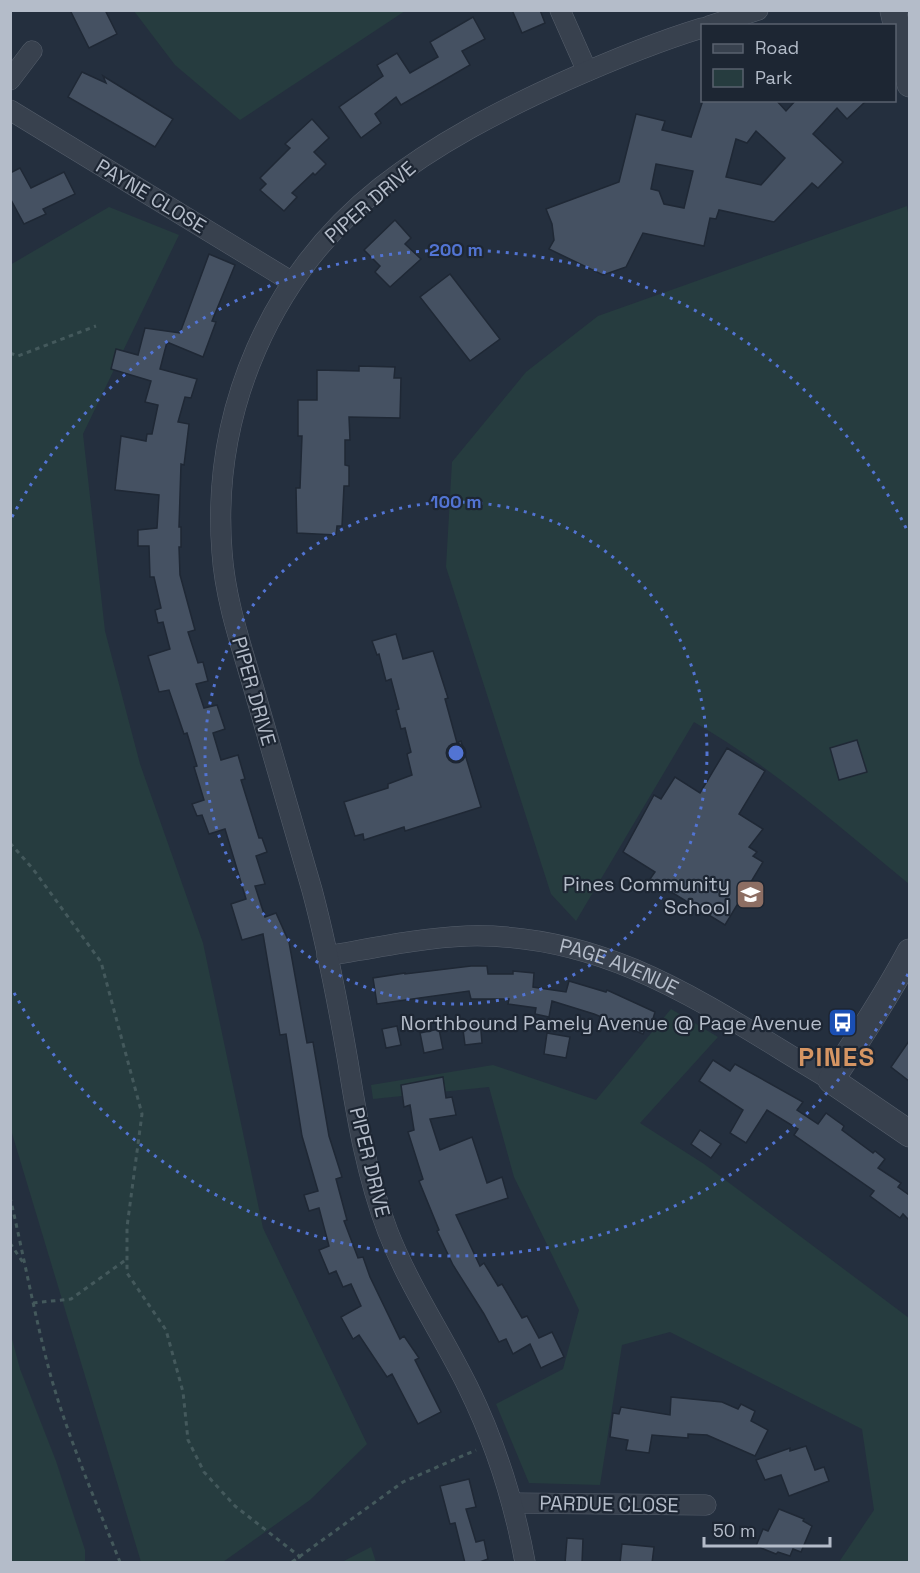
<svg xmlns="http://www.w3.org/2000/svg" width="920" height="1573" viewBox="0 0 920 1573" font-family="'Space Grotesk',sans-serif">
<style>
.green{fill:#263c3f}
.building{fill:#455162;stroke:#1f2835;stroke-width:1.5;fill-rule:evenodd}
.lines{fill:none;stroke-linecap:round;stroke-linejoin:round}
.minor-casing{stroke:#565f6c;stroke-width:21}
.tertiary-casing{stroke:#565f6c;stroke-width:27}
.path{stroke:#44595c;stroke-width:3;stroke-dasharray:4.5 4.5;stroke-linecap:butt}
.minor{stroke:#38414e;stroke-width:20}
.tertiary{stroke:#38414e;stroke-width:26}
.ring{fill:none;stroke:#5274d3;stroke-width:3;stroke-dasharray:3 6}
.labels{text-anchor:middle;stroke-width:4.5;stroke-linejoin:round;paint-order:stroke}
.street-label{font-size:20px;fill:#b4bcc9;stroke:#1d2633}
.poi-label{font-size:20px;fill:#b4bcc9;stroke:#1d2633;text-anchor:end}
.district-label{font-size:26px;font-weight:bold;letter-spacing:1.5px;fill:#d59563;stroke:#1d2633}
.centre{fill:#5274d3;stroke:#1d2633;stroke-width:3}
.ring-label{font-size:18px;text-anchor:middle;font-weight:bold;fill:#5274d3;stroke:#1d2633;stroke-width:4.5;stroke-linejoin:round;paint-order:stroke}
</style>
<rect width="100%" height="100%" fill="#242f3e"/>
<g class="green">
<polygon points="134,11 405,11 240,120 175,65"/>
<path d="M907 206 910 225 909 884C840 827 772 767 694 722L576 921 551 894 446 567 452 462 526 372 598 316Z"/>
<polygon points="109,207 179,235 83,434 105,631 140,764 203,943 263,1228 367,1444 310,1500 223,1562 141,1562 11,1130 10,265"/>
<polygon points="671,1009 718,1037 640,1123 704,1164 909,1318 909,1562 839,1562 874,1510 862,1429 670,1332 622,1345 600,1485 529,1483 496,1404 563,1369 579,1310 514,1177 489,1087 373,1099 371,1085 493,1065 596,1100"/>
<polygon points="11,1335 20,1369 56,1461 85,1550 85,1562 11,1562"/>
<polygon points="371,1547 376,1562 342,1562"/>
</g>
<g class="building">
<polygon points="70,10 105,10 117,34 89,48"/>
<polygon points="512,10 540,10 545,23 522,33"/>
<polygon points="473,17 485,39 462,51 470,65 401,105 396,97 375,114 381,123 361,138 339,107 383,76 377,65 397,53 410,73 438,57 430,42"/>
<polygon points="82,72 106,83 103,76 173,119 155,147 68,97"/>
<path d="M703 100H776L786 111 796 100H867L847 119 837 108 813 134 843 162 818 188 812 183 774 222 719 210 716 219 710 218 704 246 643 233 626 267 603 275 549 249 554 240 552 224 546 209 619 182 636 114 665 121 662 130 691 137ZM756 131 785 158 761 185 726 177 736 139 747 143ZM656 164 693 171 684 208 664 204 659 191 651 189Z"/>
<polygon points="312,119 329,138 314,152 326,164 315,175 313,173 292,193 297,197 284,211 260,190 266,184 260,178 290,148 285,144"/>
<polygon points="20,168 31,188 64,172 75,194 43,209 46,214 24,224 10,198 10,173"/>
<polygon points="395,220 411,238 405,244 421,259 390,287 375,272 380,266 364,250"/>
<polygon points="209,254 235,265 212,321 216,322 203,357 167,342 160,369 197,379 191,398 185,397 178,422 189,424 184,465 181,464 179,527 181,527 181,547 179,547 180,575 195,630 188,632 198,663 203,662 208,681 196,684 204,708 217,705 225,729 213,733 221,760 238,755 245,779 241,780 259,838 262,838 267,852 256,856 265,884 255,886 265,917 276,913 289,942 307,1043 313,1042 329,1136 342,1177 336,1179 347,1220 344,1221 358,1258 363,1257 370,1277 400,1339 404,1336 419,1358 415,1360 441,1412 418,1424 392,1374 387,1377 359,1335 353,1339 341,1317 361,1306 351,1284 343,1287 336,1271 329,1274 319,1250 329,1246 319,1208 309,1211 304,1195 318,1191 302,1136 286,1034 280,1035 263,934 242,940 231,904 246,899 225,829 209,834 202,815 197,816 192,804 204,800 194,767 197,766 187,733 184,734 169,690 159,692 148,656 170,649 163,622 158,623 155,610 161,608 154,577 150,577 149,546 138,546 138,530 157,528 159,495 115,490 121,436 146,441 147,434 152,434 158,405 145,402 151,381 111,369 116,349 138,355 145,328 180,333"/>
<polygon points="450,274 500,339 470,361 420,297"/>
<polygon points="359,366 395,367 394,378 401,378 400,418 349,417 350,440 345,440 345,465 349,466 349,486 344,486 342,526 337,526 336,535 297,533 296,488 300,488 302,436 298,436 298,400 317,400 317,370 359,371"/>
<polygon points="396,634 403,659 433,651 448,698 445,699 457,743 461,741 481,807 405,831 404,827 364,840 363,834 355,836 344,802 388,788 388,784 412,775 407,754 411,752 405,728 401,729 396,710 399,709 391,679 386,681 379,654 377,655 372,641"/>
<polygon points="857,740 867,772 839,780 830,748"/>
<polygon points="727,748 765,771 739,814 763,829 749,847 757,852 753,856 763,862 725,925 650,879 655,872 623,852 654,795 661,799 675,777 700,793"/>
<polygon points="471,966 487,966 488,974 513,974 513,971 534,973 533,987 566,992 569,981 606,992 607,990 655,1012 650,1029 646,1028 643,1034 594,1014 552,1001 549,1017 535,1014 536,1008 508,1004 509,999 471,999 469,991 377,1004 373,978 405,973 405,974"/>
<polygon points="480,1019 482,1043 465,1045 462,1022"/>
<polygon points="397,1026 401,1045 386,1048 382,1029"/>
<polygon points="439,1029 443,1049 424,1053 420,1033"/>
<polygon points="547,1033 570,1037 566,1058 544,1054"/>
<polygon points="909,1041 909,1081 891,1067"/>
<polygon points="713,1060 730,1071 735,1064 803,1102 797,1110 818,1124 826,1113 844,1126 842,1130 873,1153 875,1151 885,1159 878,1168 901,1183 898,1187 909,1195 909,1220 903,1214 900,1218 870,1196 874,1191 794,1135 798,1129 767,1110 746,1143 730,1133 743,1110 699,1081"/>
<polygon points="443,1077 446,1098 452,1097 456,1115 430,1119 440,1150 472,1137 487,1183 502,1177 508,1198 456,1215 480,1266 484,1263 498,1286 502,1284 522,1318 527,1316 539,1338 552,1332 564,1357 541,1368 530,1344 513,1354 506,1339 499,1342 484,1314 453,1265 437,1231 439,1230 419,1181 423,1179 408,1132 414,1130 410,1105 404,1107 401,1085"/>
<polygon points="700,1130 721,1144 711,1158 691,1144"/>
<polygon points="671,1397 722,1402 738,1409 741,1404 755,1411 751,1421 768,1430 755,1456 707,1435 688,1434 688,1438 652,1435 649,1453 626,1450 628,1440 610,1437 613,1413 619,1414 621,1407 670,1415"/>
<polygon points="806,1446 815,1470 824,1467 829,1481 789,1496 781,1475 765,1480 756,1460 790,1448 790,1451"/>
<polygon points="469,1479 476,1507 466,1509 476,1542 484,1540 488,1559 477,1563 465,1563 455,1523 450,1524 440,1486"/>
<polygon points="779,1509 804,1519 803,1521 812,1526 801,1552 793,1549 790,1556 778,1552 776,1554 756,1546 763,1529 768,1531"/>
<polygon points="567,1538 583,1539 582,1563 565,1563"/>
<polygon points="622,1544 654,1547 652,1563 620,1563"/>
</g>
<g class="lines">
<defs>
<g id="minor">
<polyline points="560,10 587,71"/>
<polyline points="709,26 758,10"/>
<polyline points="10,80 32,51"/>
<polyline points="10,110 292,282"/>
<path id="s1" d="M327 956C374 948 420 938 467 936 611 932 713 1010 831 1080"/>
<polyline points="512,1503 706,1505"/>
<path d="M525 1562C514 1502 495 1442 468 1387 442 1334 410 1288 388 1232 367 1177 357 1119 348 1062 338 1004 327 946 312 890 293 822 272 754 253 686 240 642 225 598 222 552 211 411 271 274 381 187 437 143 501 110 565 81 610 61 656 42 702 28"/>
</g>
<g id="tertiary">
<polyline points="893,10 910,84"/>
<path d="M910 952C886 997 859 1038 831 1080L910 1134"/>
</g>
</defs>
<use href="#minor" class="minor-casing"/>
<use href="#tertiary" class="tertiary-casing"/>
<g class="path">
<polyline points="10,353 18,356 96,326"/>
<polyline points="10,843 33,869 101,962 142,1114 127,1227 127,1273 166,1330 183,1392 188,1440 204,1472 235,1506 299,1556 301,1562"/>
<path d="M10 1197C24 1257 35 1318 51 1377 69 1440 96 1502 120 1562"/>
<polyline points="10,1243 24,1264"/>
<polyline points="33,1303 71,1299 127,1259"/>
<polyline points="292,1562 403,1482 476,1450"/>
</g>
<use href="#minor" class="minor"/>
<use href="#tertiary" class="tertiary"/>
</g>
<g class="ring">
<circle cx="456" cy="753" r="251"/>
<path d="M908 974A503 503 0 0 1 12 989M12 517A503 503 0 0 1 908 532"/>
</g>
<defs>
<symbol id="school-square" viewBox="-11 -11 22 22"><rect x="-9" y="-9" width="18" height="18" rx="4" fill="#8d6e63" stroke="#1d2633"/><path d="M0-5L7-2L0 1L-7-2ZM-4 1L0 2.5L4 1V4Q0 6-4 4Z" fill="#fff"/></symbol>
<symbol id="bus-square" viewBox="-11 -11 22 22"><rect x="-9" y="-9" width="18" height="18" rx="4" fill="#1a4fb4" stroke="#1d2633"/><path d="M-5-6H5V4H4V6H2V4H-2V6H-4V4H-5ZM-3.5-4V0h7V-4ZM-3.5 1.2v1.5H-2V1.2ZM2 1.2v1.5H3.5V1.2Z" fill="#fff"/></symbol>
</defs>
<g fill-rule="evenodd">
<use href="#school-square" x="734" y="878" width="33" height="33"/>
<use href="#bus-square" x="826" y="1006" width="33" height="33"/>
</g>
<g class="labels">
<g class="street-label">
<text transform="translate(151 196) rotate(31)" y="7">PAYNE CLOSE</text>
<text transform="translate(370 202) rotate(-41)" y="7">PIPER DRIVE</text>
<text transform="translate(254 691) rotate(74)" y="7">PIPER DRIVE</text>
<text dy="7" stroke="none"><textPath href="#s1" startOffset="298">PAGE AVENUE</textPath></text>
<text transform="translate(370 1162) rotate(76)" y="7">PIPER DRIVE</text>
<text transform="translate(609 1504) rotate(1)" y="7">PARDUE CLOSE</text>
</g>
<g class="poi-label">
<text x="730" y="891">Pines Community<tspan x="730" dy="23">School</tspan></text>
<text x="822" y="1030">Northbound Pamely Avenue @ Page Avenue</text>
</g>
<g class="district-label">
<text x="837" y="1066">PINES</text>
</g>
</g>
<circle cx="456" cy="753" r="9" class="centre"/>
<g class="ring-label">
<text x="456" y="256">200 m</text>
<text x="456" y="508">100 m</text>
</g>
<rect width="920" height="1573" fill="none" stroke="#b4bcc9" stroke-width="24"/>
<rect x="701" y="24" width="195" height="78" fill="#1d2633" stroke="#59626f" stroke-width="1.5"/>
<rect x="713" y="44" width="30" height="9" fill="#38414e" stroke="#59626f" stroke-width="1.5"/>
<text x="755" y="54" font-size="18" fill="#b4bcc9">Road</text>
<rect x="713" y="69" width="30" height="18" fill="#263c3f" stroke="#59626f" stroke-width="1.5"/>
<text x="755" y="84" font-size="18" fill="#b4bcc9">Park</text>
<path d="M704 1537v9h126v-9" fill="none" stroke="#b4bcc9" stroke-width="3"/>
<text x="713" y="1537" font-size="18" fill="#b4bcc9" stroke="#1d2633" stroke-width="4.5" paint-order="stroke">50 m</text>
</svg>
